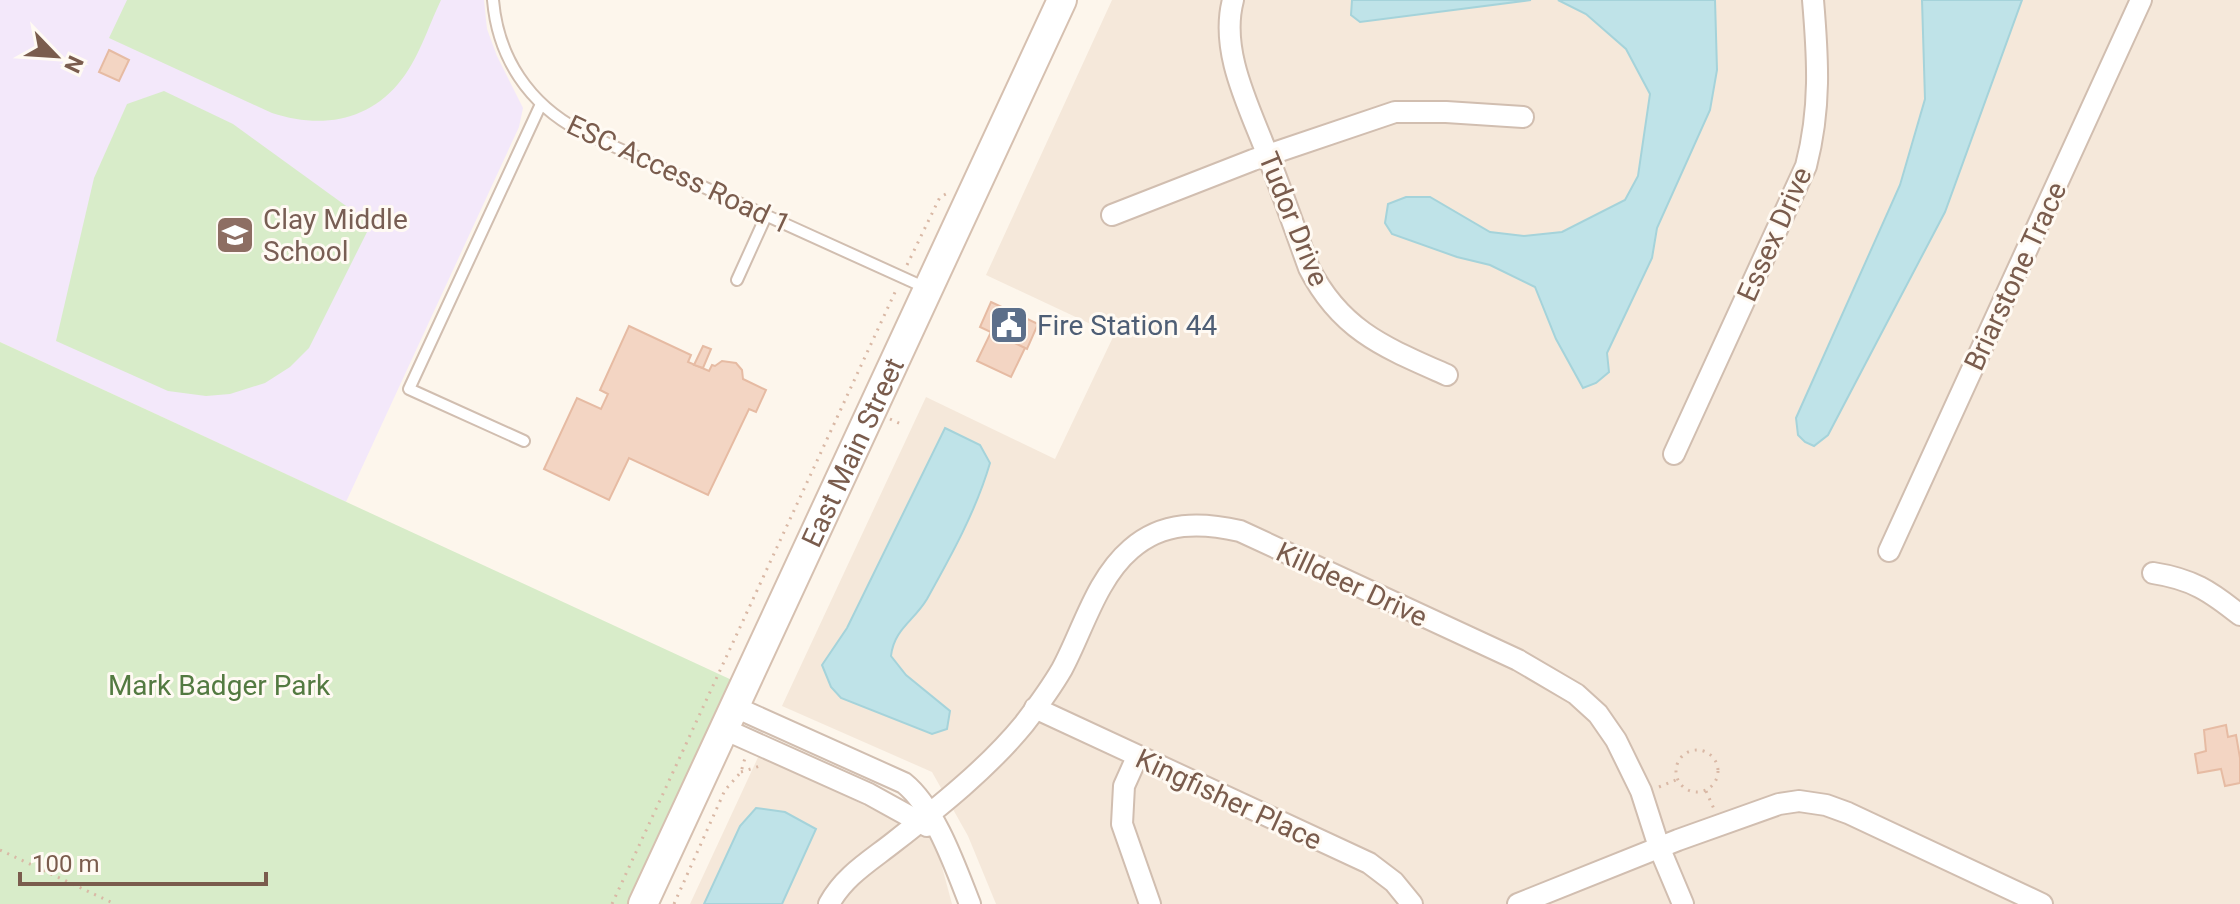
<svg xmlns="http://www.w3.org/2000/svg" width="2240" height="904" viewBox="0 0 2240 904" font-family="Roboto,sans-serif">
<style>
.residential{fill:#f5e8da}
.education{fill:#f3e8fa}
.green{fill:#d8ecc9}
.water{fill:#bfe3e8;stroke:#a5d3da;stroke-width:2}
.building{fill:#f3d5c3;stroke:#e6bba3;stroke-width:2}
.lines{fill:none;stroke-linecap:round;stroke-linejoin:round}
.service-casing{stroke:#d1beb0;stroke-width:14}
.minor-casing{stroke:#d1beb0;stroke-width:24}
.secondary-casing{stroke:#d6c0b0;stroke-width:32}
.path{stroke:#d9b8a5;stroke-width:3;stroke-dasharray:2 6;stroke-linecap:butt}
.service{stroke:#fff;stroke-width:10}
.minor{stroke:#fff;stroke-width:20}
.secondary{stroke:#fff;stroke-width:28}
.labels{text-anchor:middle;stroke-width:6;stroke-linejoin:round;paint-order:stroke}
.street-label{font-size:28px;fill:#7a5c4d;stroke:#fffaf3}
.education-label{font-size:28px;fill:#785e54;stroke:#fffaf3;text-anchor:start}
.service-label{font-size:28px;fill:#4e5e75;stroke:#fffaf3;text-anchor:start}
.park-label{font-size:28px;fill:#537a41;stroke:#fffaf3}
</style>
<rect width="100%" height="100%" fill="#fdf6ec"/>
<g class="residential">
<polygon points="1112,0 2240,0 2240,904 996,904 968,836 932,772 782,706 926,397 1055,459 1114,335 986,275"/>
<polygon points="760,753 935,841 952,904 690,904"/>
</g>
<polygon class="education" points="0,0 484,0 487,29 497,56 523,108 519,127 346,502 0,342"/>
<g class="green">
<path d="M127 0H441C428 27 418 61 398 84 365 123 318 128 272 113L109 38Z"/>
<polygon points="164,91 233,124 371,224 309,348 290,367 265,383 230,394 206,396 168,391 56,341 94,178 127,104"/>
<polygon points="0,342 734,681 631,904 0,904"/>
</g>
<g class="water">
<polygon points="1352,0 1531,0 1360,22 1351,15"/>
<polygon points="1558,0 1715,0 1717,70 1710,110 1657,228 1652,258 1607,353 1609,372 1596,383 1583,388 1556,339 1535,287 1490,265 1457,257 1392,234 1385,223 1388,204 1406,197 1430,197 1490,232 1524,236 1562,232 1625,200 1638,176 1650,94 1626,49 1586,14"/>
<polygon points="1922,0 2022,0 1945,212 1828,435 1814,446 1805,442 1798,435 1796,418 1900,185 1925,99"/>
<path d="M945 428 980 445 990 463C976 511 951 556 927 599 914 621 894 629 891 656L906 675 950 711 947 729 932 734 841 698 831 687 822 665 847 628Z"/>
<polygon points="756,808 785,812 816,829 782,904 704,904 740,826"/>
</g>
<g class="building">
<polygon points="109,50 129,60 119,81 99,72"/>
<polygon points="991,302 1038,324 1027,349 980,327"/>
<polygon points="629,326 691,355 688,362 709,371 712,365 715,366 722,361 736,363 742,370 743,379 766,390 756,412 749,409 708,495 629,458 609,500 544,469 577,398 601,409 608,394 600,390"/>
<polygon points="991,332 1025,348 1011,377 977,361"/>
<polygon points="703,346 711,349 703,368 694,365"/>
<polygon points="2226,725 2228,737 2236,735 2240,758 2240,783 2225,786 2221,769 2198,773 2195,754 2206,751 2204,730"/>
</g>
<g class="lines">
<defs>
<g id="service">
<path d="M493 0C498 58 529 104 580 131L926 288"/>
<polyline points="737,280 766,216"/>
<polyline points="524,441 409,389 541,104"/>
</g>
<g id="minor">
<path d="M1233 0C1219 53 1251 110 1269 159 1283 195 1296 232 1309 268 1341 331 1386 348 1447 375"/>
<polyline points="1112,215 1253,160 1395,112 1446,112 1523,117"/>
<path d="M1674 454 1806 166C1821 108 1818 59 1813 0"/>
<polyline points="1889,551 2141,0"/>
<path d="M2153 573C2192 579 2210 591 2240 615"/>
<path d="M735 707 904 783C935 808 955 866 970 904"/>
<polyline points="1035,708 1369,863 1394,882 1412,904"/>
<polyline points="724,729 869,794 927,826"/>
<polyline points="1137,757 1124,786 1122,824 1150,904"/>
<path d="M829 904C844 876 870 861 894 842 939 807 988 768 1024 724 1037 707 1051 688 1062 669 1083 630 1096 579 1131 549 1163 521 1201 522 1240 531L1518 660 1576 694 1598 714 1616 740 1641 791 1659 847 1683 904"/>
<polyline points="1518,904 1678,840 1779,804 1799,801 1826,805 1848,813 2042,904"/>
</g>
<g id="secondary">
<path id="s1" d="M643 904 1062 0"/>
</g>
</defs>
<use href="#service" class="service-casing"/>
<use href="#minor" class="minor-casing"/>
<use href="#secondary" class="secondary-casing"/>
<g class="path">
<polyline points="907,265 940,197 948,193"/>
<polyline points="890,419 901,424"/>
<circle cx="1697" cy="771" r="21"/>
<polyline points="741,772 760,766"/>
<polyline points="1659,787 1678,779"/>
<polyline points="1706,791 1714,809"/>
<polyline points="0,850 115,904"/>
<polyline points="612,904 896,290"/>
<polyline points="674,904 725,790 741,772 745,758"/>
</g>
<use href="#service" class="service"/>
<use href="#minor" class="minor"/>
<use href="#secondary" class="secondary"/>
</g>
<defs>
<symbol id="school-square" viewBox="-11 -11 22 22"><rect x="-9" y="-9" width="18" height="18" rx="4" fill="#8d6e63" stroke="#fffaf3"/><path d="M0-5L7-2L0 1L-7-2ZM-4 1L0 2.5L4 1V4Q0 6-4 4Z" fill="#fff"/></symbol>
<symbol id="civic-square" viewBox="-11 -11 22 22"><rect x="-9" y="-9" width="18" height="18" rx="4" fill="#5c6f8a" stroke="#fffaf3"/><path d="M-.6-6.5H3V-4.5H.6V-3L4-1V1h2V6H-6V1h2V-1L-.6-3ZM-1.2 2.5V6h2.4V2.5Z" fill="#fff"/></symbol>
</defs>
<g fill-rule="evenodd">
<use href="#school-square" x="213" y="213" width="44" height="44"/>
<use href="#civic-square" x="987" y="303" width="44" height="44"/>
</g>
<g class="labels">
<g class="street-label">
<text transform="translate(679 174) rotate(25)" y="10">ESC Access Road 1</text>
<text transform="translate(1294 219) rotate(68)" y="10">Tudor Drive</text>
<text transform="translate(1774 234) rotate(-66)" y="10">Essex Drive</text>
<text transform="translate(2015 276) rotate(-65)" y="10">Briarstone Trace</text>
<text dy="10" stroke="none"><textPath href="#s1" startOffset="498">East Main Street</textPath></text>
<text transform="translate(1352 584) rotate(25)" y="10">Killdeer Drive</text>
<text transform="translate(1229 799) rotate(25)" y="10">Kingfisher Place</text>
</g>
<g class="education-label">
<text x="263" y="229">Clay Middle<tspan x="263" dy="32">School</tspan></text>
</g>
<g class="service-label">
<text x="1037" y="335">Fire Station 44</text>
</g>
<g class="park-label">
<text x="219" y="695">Mark Badger Park</text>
</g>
</g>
<g transform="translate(56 56) rotate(115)" stroke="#fffaf3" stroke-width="6" paint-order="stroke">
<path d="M0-6L14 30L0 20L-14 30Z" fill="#7a5c4d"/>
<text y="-12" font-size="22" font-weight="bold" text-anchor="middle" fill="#7a5c4d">N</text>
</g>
<path d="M20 872v12h246v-12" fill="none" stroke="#7a5c4d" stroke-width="4"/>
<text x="32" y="872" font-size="24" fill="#7a5c4d" stroke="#fffaf3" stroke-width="6" paint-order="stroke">100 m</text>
</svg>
